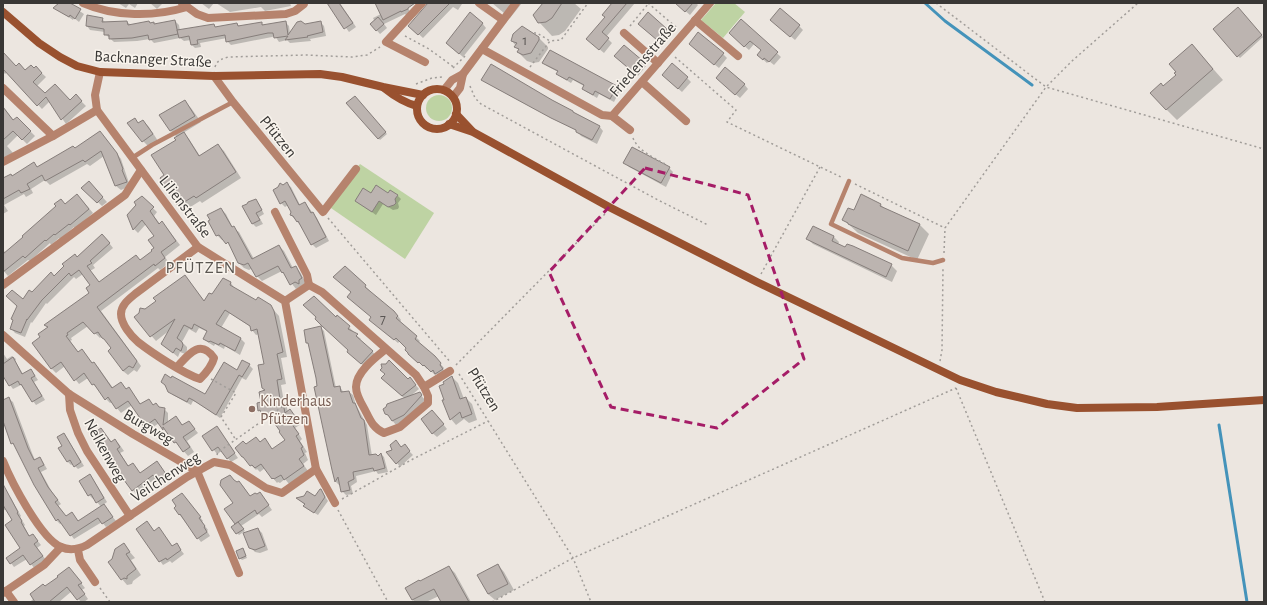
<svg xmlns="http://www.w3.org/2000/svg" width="1267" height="605" viewBox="0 0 1267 605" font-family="'Alegreya Sans',sans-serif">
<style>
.green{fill:#bed3a3}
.shadow{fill:#0003}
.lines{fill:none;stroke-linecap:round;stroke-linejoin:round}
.stream{stroke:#4493ba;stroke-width:3}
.building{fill:#bcb4b0;stroke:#867e7b}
.path{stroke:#a19d99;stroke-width:1.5;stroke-dasharray:2 3;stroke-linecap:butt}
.lane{stroke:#b6836d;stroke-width:4.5}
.street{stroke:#b6836d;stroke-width:8}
.secondary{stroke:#99512f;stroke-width:8}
.marked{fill:none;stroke:#a51d67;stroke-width:3;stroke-dasharray:8 5;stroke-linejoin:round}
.education-dot{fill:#8d6e63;stroke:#f9f4ed;stroke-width:1.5}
.labels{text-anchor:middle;stroke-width:3;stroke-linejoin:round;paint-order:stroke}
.number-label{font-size:14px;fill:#5a5654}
.street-label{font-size:16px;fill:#393735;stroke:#f9f4ed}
.education-label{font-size:16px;fill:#785e54;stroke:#f9f4ed;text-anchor:start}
.neighbourhood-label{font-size:17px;letter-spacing:1px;fill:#5b5752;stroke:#f9f4ed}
</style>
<rect width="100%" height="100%" fill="#ece6e0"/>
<g class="green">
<polygon points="716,3 734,3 745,12 723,38 701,20"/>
<circle cx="439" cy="108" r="13"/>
<polygon points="360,164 434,213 405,259 328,206"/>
</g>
<g class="shadow">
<polygon points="56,3 68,3 84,14 79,22 74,18 73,20 55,8 58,6"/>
<polygon points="118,3 138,3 135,8 129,4 126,8"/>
<polygon points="150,3 163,3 157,9"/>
<polygon points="201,3 214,3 209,9"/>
<polygon points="216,3 290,3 291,6 265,11 261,7 230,12"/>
<polygon points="328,3 340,3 356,27 349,32"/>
<polygon points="376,3 405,3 411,13 406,15 405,14 384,24 387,28 380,34 372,25 375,22 373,18 381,14"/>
<polygon points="430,3 462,4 458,10 453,7 423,38 410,26"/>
<polygon points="492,3 522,3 510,18"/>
<polygon points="544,3 574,3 581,9 565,31 559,35 552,36 539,22"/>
<polygon points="613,3 635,3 606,37 612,43 604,53 592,43"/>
<polygon points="676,3 696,3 698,5 690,15"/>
<polygon points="1238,9 1263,37 1240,58 1214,30"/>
<polygon points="648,14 671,34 662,44 644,28"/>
<polygon points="88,17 102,19 106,23 127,22 131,25 149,22 155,25 175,21 179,25 180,31 214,25 216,28 237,24 240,27 261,23 264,26 285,22 289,26 290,34 305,25 320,22 324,26 326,36 310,39 311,41 290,43 287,40 279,42 275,36 272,37 231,45 227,41 227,38 200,43 201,47 195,48 192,45 191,40 184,41 180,38 154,43 150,39 137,41 114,42 105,34 105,32 90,30 87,26"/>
<polygon points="741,20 781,57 774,65 769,61 767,63 758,55 762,50 754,44 749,50 734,37"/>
<polygon points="482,23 486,28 463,57 447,43"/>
<polygon points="776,24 799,26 803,30 795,40"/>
<polygon points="539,38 548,47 548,49 539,62 533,63 527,61 518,52 519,50 512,41"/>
<polygon points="1192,45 1223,80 1177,120 1166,109 1164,87 1178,75"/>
<polygon points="694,48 723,54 727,58 719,68"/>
<polygon points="550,51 617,87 620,90 614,102 599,94 597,98 587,92 583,89 584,86 573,80 571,83 561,77 557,74 558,72 547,66 544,63"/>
<polygon points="3,53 16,67 25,71 35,70 36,68 46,77 37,86 45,95 70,101 80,100 86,106 66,124 50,101 42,109 7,72 5,74 3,72"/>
<polygon points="619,60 642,62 646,66 638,76"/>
<polygon points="687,78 691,82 682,92 667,79"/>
<polygon points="483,79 552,101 599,126 603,131 597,144 581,136 577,131 487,83"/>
<polygon points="721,82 744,84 748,89 740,98"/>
<polygon points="355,97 387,134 380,140 348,103"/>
<polygon points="185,102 191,108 201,122 183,133 189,139 200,156 218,145 224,151 241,178 202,203 200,201 184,211 179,206 161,178 166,176 177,137 171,131 161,116"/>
<polygon points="3,106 14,121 17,118 35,136 27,144 18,135 7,146 13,153 3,161"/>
<polygon points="143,121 149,127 158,141 149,147 143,141 139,124"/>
<polygon points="104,137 121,159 130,186 121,190 116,186 104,156 90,166 87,164 50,185 45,180 31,189 33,193 26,197 24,194 4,205 8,211 3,214 3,179 12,177 34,164 38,168 75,149"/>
<polygon points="625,162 669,168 673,172 666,187 629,167"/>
<polygon points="287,184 291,187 300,205 305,203 317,218 329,241 316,248 312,244 301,226 291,215 292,211 288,205 285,207 281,203 283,186"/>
<polygon points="93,187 107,202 102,206 83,188"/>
<polygon points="371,194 397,195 401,199 398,203 399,207 398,209 393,210 383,204 376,215 356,201"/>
<polygon points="862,196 881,205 885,209 920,225 929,234 917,260 858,233 843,219 854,212"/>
<polygon points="142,198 157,212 154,216 160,224 162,223 166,227 180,245 165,257 169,263 160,270 158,268 101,311 141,366 137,372 134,370 128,375 123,371 113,349 102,336 100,338 88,326 71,338 72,340 70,341 79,353 82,350 93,364 98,367 113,388 127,390 129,388 141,405 148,400 154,406 156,404 160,408 164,409 168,413 168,423 176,417 183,426 189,422 198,433 187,441 194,452 188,456 159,423 149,430 145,426 142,418 132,405 121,413 112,402 110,403 106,399 88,378 79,384 65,366 56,373 51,368 41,338 48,328 45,325 91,293 91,285 83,274 76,279 74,277 47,304 46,303 32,323 31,322 25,337 15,333 11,328 23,301 32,293 54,277 75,255 78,258 106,239 113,248 93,265 95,268 90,271 100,283 140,261 153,251 155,248 155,236 146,224 138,233 134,229 128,215"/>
<polygon points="81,199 93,213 75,229 74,227 60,239 59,238 51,245 50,243 30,261 28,260 8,276 3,270 3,250 6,253 66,205"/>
<polygon points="255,200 259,204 264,214 259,217 263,224 256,227 253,224"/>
<polygon points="221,209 226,214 233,228 239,232 254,259 279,246 284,251 293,268 295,267 300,272 306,283 296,289 282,271 262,281 257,276 253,268 249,270 244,268 239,263 232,248 224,239 222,240 217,235"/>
<polygon points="834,237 839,242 838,245 891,265 897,271 892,282 813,244 808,239"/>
<polygon points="185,276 205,302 213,296 224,279 231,283 235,289 256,301 270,306 279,316 287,357 281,358 286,384 281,385 284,402 286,404 288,412 290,411 301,424 295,428 302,439 300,441 307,452 305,453 308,460 303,464 308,471 289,484 285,479 280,483 278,482 277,483 265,468 260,472 257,469 256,470 243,457 246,445 256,438 261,443 265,440 273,450 286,440 271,417 266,418 259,410 266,391 265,365 259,334 256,335 252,330 251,327 230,313 221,328 241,339 245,343 240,355 225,346 224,349 215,344 214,346 209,343 204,339 208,332 199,328 196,333 189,329 182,342 187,347 187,350 185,354 180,352 178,357 167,348 170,330 156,341 135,317 157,302"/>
<polygon points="365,286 369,290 368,291 398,316 401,320 400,322 420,341 418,343 438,361 444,368 443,369 446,373 440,377 437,374 435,375 428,368 427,369 423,365 423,366 413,357 408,348 400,341 398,343 374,323 372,317 352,300"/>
<polygon points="337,316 353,331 352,332 361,339 359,340 376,355 365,367 352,356 336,318"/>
<polygon points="320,327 324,331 336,388 340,387 344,393 349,392 353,395 356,405 367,425 372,456 378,457 381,454 384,457 388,472 378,474 376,471 356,476 357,482 351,486 353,494 346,495 342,491 340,482 339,485 336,482 316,388 319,387 310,345 307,343"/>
<polygon points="3,353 7,359 12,356 16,359 15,361 23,374 30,370 34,374 38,380 34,382 45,400 36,405 21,385 13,389 10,385 3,374"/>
<polygon points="249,365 253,369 246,380 242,378 220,418 198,403 193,401 191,405 173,395 162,382 171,379 172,377 206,396"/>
<polygon points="452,377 458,383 464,399 466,398 472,404 477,420 469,423 464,419 456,425 451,419 446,400 446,385"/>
<polygon points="408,380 413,382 419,389 408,398 420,394 425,400 408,419 396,425 386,413 405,399 386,382"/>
<polygon points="9,399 13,402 32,453 35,460 40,458 43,462 47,469 41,472 52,492 61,504 58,506 66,517 72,513 79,522 101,507 94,498 93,499 89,495 90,476 93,479 107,502 103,505 116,521 106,527 102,522 74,539 62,523 60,524 56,520 49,510 50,509 16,447 12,443 3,419 3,401"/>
<polygon points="436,415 447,429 437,437 429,430"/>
<polygon points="217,427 238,458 231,462 222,451 217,454 203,436"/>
<polygon points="101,429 112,443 115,441 119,444 124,451 120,453 129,467 140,474 157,462 169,478 161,484 156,478 136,494 92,435"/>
<polygon points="64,434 67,438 84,466 78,469 73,464 71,465 68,462 60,449 64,446"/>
<polygon points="402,448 408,450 413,455 400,467 397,463"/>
<polygon points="230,476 236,483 239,482 243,486 250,497 257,495 263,497 272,510 262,517 259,514 241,526 245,531 239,535 237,533 236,524 226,509 234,503"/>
<polygon points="3,490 11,498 21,516 20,517 25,525 24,526 30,537 36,539 41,545 37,548 46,560 35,569 27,559 14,567 11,563 21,549 13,521 6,509 3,511"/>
<polygon points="321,490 328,501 318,515 308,509 305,505 298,499 316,498"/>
<polygon points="186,498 203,521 202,522 208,530 207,531 210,536 201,542 179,514"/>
<polygon points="147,523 155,532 159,529 173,547 176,544 184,554 172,563 170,561 163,565 138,530"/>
<polygon points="258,529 262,533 268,550 260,553 255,552 250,547"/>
<polygon points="123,544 135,558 131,560 141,575 133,581 132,584 127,585 122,579 110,562"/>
<polygon points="243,549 247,558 242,560 240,558"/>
<polygon points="498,565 504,572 514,590 495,600 488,594"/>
<polygon points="449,567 455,573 471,602 442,602 439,596 426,602 415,602 412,599 420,582"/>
<polygon points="69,568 85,588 82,590 88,599 84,602 81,602 72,591 59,602 30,602 45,587 59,577"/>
</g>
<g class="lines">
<g class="stream">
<polyline points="925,3 945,21 1032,85"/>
<polyline points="1219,425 1247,602"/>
</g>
</g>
<g class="building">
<polygon points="59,3 70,3 81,9 75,19 70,15 69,17 53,8"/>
<polygon points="327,3 339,3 353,23 344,29"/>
<polygon points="375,3 415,3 408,8 408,9 401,12 401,11 383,20"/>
<polygon points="428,3 450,3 418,35 408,26"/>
<polygon points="543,3 562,3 552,18 546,22 538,23 533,15"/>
<polygon points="612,3 627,3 602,32 609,38 599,50 586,39 605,17 602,15"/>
<polygon points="675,3 693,3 685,12"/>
<polygon points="1238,7 1262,35 1237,57 1213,29"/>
<polygon points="780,8 800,25 790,37 770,20"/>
<polygon points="470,12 483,23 459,54 446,43"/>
<polygon points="648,12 667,29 657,40 638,24"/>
<polygon points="87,15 103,18 102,22 127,21 128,25 149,21 150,23 154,22 154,24 175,20 178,34 149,40 148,35 132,38 109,39 109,35 104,35 104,29 86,26"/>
<polygon points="378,17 384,24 376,31 370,24"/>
<polygon points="741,19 778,52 769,62 764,58 763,60 757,55 761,50 750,41 744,47 729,33"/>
<polygon points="286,21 288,35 297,22 301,21 305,24 321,21 323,32 307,36 308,37 285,40 288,36 274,38 273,33 268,33 226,42 225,35 197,40 198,44 191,45 189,36 179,38 177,30 214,24 215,27 237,23 238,26 262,22 262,25"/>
<polygon points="522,26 539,37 539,40 531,53 523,55 517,52 519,49 514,47 517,43 511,41 513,34"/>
<polygon points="698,32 724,53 714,65 689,44"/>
<polygon points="1192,44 1213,69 1166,110 1150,93 1161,83 1163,86 1176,75 1174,73 1176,72 1169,64"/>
<polygon points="624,45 643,61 633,72 614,56"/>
<polygon points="550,50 617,86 610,99 595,91 593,95 582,89 584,85 569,77 567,80 556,74 558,71 542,63"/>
<polygon points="3,52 16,66 19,63 25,70 31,65 34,68 36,66 42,73 33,82 45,93 55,84 70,100 76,94 82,101 61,120 46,97 37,106 3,69"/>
<polygon points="672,63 688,77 678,89 662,75"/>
<polygon points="491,64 552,100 573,111 573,112 600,126 592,140 576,132 576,130 551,118 481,80"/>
<polygon points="725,67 745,84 735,95 716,78"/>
<polygon points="355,96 386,132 378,139 346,103"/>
<polygon points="185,100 195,116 170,131 159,115"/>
<polygon points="3,107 13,120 17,117 31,131 22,140 13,131 3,140"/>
<polygon points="135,118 138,123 143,120 153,134 142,142 127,123"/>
<polygon points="100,131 117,153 123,169 122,170 127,182 115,186 101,151 85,162 83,160 45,181 42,175 27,184 30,189 21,193 19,190 3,199 3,178 11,174 12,176 34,162 37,167 73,146 75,148"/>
<polygon points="184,132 199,156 218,144 236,172 196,198 194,196 178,206 160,178 164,175 151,155 176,140 174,138"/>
<polygon points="632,147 670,167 661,183 623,163"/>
<polygon points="89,181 103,197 97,203 81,188"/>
<polygon points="287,182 299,205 305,202 311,213 313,212 326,237 311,245 298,221 297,222 293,216 290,215 291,212 285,201 280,204 273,190 278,187 280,183 283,185"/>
<polygon points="376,185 388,193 390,190 398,195 395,199 396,203 394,205 388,207 379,201 372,212 355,201 363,188 371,193"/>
<polygon points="77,194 89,209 70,225 69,224 55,235 54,234 46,241 45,240 25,258 23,256 3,272 3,254 23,237 22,236 56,206 54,204 61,199 65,204"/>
<polygon points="861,194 881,204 880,206 920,224 908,251 848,224 848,223 842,220 848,208 854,210"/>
<polygon points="142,196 154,207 150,211 159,224 162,221 176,241 161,252 165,258 155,266 154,264 97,307 137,361 133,368 129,366 123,371 108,351 111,348 104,339 102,338 98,332 94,334 83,322 67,333 68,335 66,336 78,352 82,349 92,363 94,362 112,388 121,382 126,389 129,387 140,404 149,399 153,405 156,403 159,407 165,408 163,425 176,416 182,425 189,421 195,429 183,437 190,447 183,452 176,442 174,443 163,427 163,430 155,419 144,427 139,419 140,418 128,401 116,409 108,397 105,400 94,384 92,385 84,373 74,381 61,362 51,369 32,343 40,337 38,334 48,327 44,325 89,293 86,288 90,285 79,270 71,276 69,273 42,300 27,320 27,319 21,333 10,329 13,320 11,319 17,306 6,296 12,290 23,299 29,290 32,292 51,272 54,276 64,266 62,264 75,254 77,257 102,234 110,243 90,261 92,263 87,266 99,282 136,255 140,260 152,251 151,250 154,248 148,240 154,236 142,220 133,230 127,215 136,205 134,202"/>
<polygon points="256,199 262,210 256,213 260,220 252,224 242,206 247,204 248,202"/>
<polygon points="221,208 232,227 234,226 252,259 279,245 291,268 296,266 302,278 299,280 299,284 295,282 290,285 283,272 282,273 278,266 256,277 248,263 244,265 238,263 228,242 226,244 219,235 216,236 208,221 210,220 207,215"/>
<polygon points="813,226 834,236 832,241 845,247 847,244 853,246 892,264 886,277 806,239"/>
<polygon points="345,266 366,285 365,287 394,311 398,316 396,318 417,336 415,339 435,356 441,363 440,365 443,369 435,374 433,370 431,372 424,365 423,366 419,362 418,363 408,354 408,353 405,350 406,348 396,338 394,340 369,320 371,317 347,297 351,292 333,277"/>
<polygon points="185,275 204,301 209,293 212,294 223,278 231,282 230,285 256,300 258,297 271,305 274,311 283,352 277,354 282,379 277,380 280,399 282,398 285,413 290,409 297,419 291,423 299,434 296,436 303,447 301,448 304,455 299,459 304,466 284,480 281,475 274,479 273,478 272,479 261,464 255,468 252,465 250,466 243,457 242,457 235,448 243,441 246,444 256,437 260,442 265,438 272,449 285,440 279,432 280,431 267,413 261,414 260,410 258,411 257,403 261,402 259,392 265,390 262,388 258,365 264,364 257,329 251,331 250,326 225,310 216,324 241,338 235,351 220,343 219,345 210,341 209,342 203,339 207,331 194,324 192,329 184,325 177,338 182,342 183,345 181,351 176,348 173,353 161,344 175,319 150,337 134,317 139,313 140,308 145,309 156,301 153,298"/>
<polygon points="314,296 336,317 337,315 350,326 348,329 358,334 356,336 373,351 361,364 347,352 348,350 322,326 315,319 316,317 303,305"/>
<polygon points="321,326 334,387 340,386 341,392 349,391 353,403 355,403 361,418 364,420 369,455 376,454 378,456 381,453 385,468 374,471 373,468 353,472 354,479 348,482 350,490 341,492 338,477 335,482 332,470 314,387 317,386 316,378 308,343 306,343 304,330"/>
<polygon points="13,357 22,374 31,369 35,376 31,378 42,396 32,402 21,384 20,385 18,381 9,386 3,376 3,364"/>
<polygon points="242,360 250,364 242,377 239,375 216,415 193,400 189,398 187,402 168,392 165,385 161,382 165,374 171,378 172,376 205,394 224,362 237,370"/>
<polygon points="389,360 408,379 410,377 416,385 402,396 381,378 385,374 380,370 382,368 381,364 386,364"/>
<polygon points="452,376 460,399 466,397 472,414 462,418 460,412 450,420 442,400 444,400 439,386 444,384 443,382"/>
<polygon points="420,392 422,395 404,415 392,421 388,415 385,414 383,409 386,407 387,404"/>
<polygon points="9,397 28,448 34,460 40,457 44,465 38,468 48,487 58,500 55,502 66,516 72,512 78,521 104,504 113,517 102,524 98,518 70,536 58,519 56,521 34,485 13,443 11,444 3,421 3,400"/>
<polygon points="432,410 444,424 432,434 421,419"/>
<polygon points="217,426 235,453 227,459 218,447 212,451 202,436"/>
<polygon points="101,428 111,442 115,439 120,447 117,449 128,466 133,463 140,473 157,461 166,474 157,481 153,475 132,491 91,435"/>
<polygon points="64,433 81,462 74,467 70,460 67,462 58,448 62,446 57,437"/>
<polygon points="396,440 401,447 405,444 410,451 396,464 386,452 392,450 390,445"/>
<polygon points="90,474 104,498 96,503 91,494 88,496 79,481"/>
<polygon points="230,475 234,480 237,482 239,481 250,496 255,493 257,494 260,492 269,505 257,514 255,510 235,524 224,509 233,503 220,485 221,480"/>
<polygon points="3,484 18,512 17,513 22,521 21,522 29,536 33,534 38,541 34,544 43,556 30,565 23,555 10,564 6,558 20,548 5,525 12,520 3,505"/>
<polygon points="320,489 321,489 325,497 314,513 303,506 305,504 296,498 304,496 307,491 315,496"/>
<polygon points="182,493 201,517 199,518 205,526 204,527 207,532 197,539 180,514 179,515 174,508 176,506 172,500"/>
<polygon points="147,521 154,531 159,527 172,546 177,543 181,550 167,560 166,558 159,562 136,529"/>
<polygon points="238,522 244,529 236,534 231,527"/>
<polygon points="258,528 265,546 255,550 249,548 243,533"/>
<polygon points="124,543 130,552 126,554 136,569 127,576 127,579 124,578 121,580 108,562 112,559 115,549"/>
<polygon points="243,548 246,556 239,559 236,551"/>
<polygon points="498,564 508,584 488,594 477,575"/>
<polygon points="449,566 469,602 441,602 434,589 412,600 405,588 419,580 420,581"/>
<polygon points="69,567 82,583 78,585 85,594 77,600 67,587 49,602 35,602 30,594 43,584 45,586 58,577 57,576"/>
</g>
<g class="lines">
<g class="path">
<polyline points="648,3 677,28"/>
<polyline points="936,3 1046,87 1264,149"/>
<polyline points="630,26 648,4"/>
<polyline points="534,33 537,33 550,41"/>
<polyline points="405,36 429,49 455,68"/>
<polyline points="675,57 736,110 727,122 843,178"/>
<path d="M215 67C217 60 222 59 228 57L306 55 352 57 367 55 380 47"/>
<polyline points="530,67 550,41 561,40 588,3"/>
<polyline points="453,68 466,55"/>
<polyline points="416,84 432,78 443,77"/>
<polyline points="470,86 475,98 481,104 658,200 708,225"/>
<path d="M633 138C638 151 653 157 665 164"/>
<polyline points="855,184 945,228"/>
<polyline points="328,218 451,363"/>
<polyline points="944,253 945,228 1046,87 1072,61 1138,3"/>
<polyline points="761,274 820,167"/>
<polyline points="940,361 942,350 943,267"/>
<polyline points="456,365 605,214"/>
<polyline points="459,374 573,558 591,602"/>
<polyline points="211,379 236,393 221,417 236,440"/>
<polyline points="956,388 1045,602"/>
<polyline points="217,455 218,452 289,402 296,402"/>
<polyline points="342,499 413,459 488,421"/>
<polyline points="338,510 388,602"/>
<polyline points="100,588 110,602"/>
<polyline points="492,602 573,558 956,388"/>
</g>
<g class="lane">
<polyline points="132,158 152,145 233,102"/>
<polyline points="849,181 831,224 902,258 933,263 943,260"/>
</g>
<g class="street">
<path d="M83 3C115 17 154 17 187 7"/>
<polyline points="182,3 197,14 208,18 286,14 295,11 304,4 304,3"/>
<polyline points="422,3 386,42 425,62"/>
<polyline points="479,3 503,20"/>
<polyline points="695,20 738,56"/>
<polyline points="624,33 658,63"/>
<polyline points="482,49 602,115 612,116 630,130"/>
<polyline points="100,72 95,95 97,110 198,247 285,301 316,469 335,503"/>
<polyline points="214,76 233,102 323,212 356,169"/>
<polyline points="642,82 686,121"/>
<polyline points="3,88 53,136"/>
<polyline points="444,90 452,80 463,74 516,3"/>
<polyline points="453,97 460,88 463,74"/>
<polyline points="612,116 710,3"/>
<polyline points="3,162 53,136 97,110"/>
<polyline points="275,212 307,275 309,285"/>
<polyline points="3,285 125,195 141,170"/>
<path d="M285 301 309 285 322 292 416 375 424 387 428 396V403L400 427 384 433C373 428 370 420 365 410 361 403 356 395 356 387 356 372 376 357 386 349"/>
<polyline points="3,335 69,394 133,434 197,471 239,573"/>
<path d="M177 367C188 355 200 338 214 358 212 366 206 373 200 379 184 374 152 353 138 342 131 336 121 324 121 314 121 305 129 299 135 294L198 247"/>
<polyline points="424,387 450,371"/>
<polyline points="69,394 70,410 78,433 87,451 130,516"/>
<path d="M3 461C11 481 41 539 61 547 70 551 79 549 87 545L187 477 214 462 230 465 266 488 282 493 316 469"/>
<polyline points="78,550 80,560 95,582"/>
<polyline points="6,591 14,602"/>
<polyline points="3,593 44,565 61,547"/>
</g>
<g class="secondary">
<polyline points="3,12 39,43 60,57 77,66 100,72 214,76 320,74 342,77 383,87 423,95"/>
<path d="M384 88C394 96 405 103 417 106"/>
<circle cx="437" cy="109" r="20"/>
<polyline points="456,114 472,131"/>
<polyline points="449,124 473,132 611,208 757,282 960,380 996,392 1047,404 1077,408 1157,407 1264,400"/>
</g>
</g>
<path class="marked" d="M645 168 748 195 804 359 717 428 611 407 549 272Z"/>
<circle class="education-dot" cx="252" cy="409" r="4"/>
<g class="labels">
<g class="number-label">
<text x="525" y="45">1</text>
<text x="383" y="323">7</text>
</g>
<g class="street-label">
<text transform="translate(153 58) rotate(3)" y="6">Backnanger Straße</text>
<text transform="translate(642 59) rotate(-49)" y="6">Friedensstraße</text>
<text transform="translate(279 136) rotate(51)" y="6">Pfützen</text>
<text transform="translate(186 206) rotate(52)" y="6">Lilienstraße</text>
<text transform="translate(485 389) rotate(58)" y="6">Pfützen</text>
<text transform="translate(149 426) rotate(30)" y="6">Burgweg</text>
<text transform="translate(106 450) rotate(61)" y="6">Nelkenweg</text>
<text transform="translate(165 476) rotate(-33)" y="6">Veilchenweg</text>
</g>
<g class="education-label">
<text x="260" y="406">Kinderhaus<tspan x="260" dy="18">Pfützen</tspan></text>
</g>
<g class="neighbourhood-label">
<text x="201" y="273">PFÜTZEN</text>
</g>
</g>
<rect width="1267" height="605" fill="none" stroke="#393735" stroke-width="8"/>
</svg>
